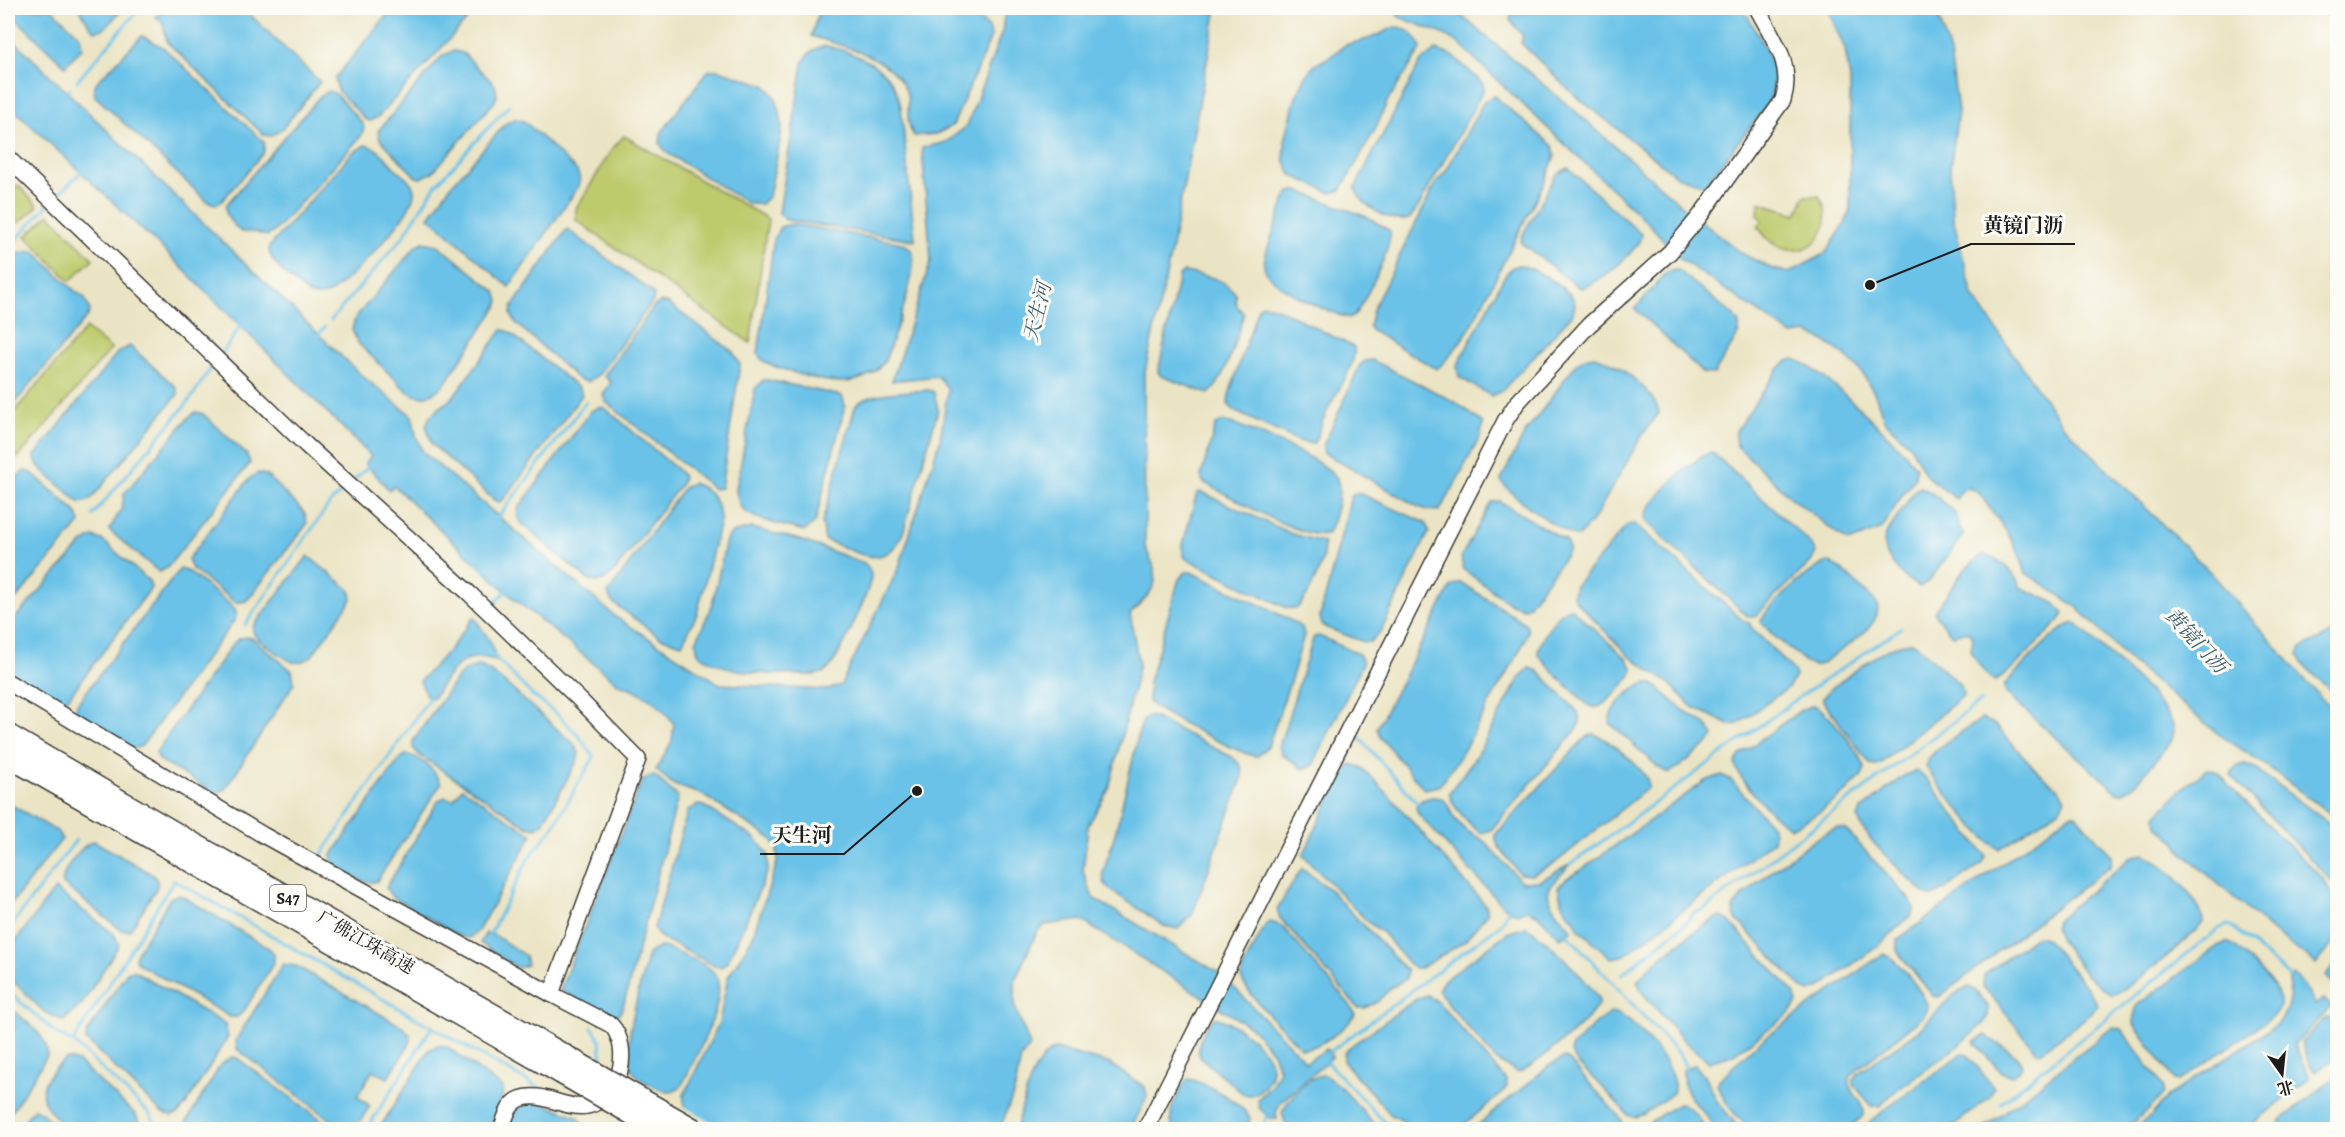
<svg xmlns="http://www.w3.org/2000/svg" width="2345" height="1137" viewBox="0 0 2345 1137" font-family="Alegreya,'Noto Serif SC',serif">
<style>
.green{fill:#becb6d;stroke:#6d7444;stroke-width:1.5}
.water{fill:#6bc2e8;stroke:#446f82;stroke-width:1.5}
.pier{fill:#ebe4c4}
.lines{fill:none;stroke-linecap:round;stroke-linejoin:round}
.stream{stroke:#6bc2e8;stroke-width:3}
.minor-casing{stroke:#3b3a35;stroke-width:18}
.highway-casing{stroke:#3b3a35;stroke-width:24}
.minor{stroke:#fff;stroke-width:15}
.highway{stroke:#fff;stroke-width:21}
.highway-bridge-casing{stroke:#3b3a35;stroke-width:24;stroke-linecap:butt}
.highway-bridge{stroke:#fff;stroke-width:21}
.labels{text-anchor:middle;stroke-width:6;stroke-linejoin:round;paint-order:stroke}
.shield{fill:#fdfcf7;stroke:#605f5e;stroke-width:1.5}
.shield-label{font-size:16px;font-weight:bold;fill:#1c1c1c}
.street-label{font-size:18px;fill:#1c1c1c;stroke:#fdfcf7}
.water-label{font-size:20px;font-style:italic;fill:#3c5e6e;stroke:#fdfcf7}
.leader{fill:none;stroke:#1c1c1c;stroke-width:2}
.callout-dot{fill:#1c1c1c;stroke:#fdfcf7;stroke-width:2}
.callout-label{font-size:20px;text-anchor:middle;font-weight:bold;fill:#1c1c1c;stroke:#fdfcf7;stroke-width:6;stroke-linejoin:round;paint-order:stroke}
</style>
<rect width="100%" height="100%" fill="#fdfcf7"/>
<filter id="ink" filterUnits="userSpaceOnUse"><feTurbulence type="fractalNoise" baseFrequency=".0167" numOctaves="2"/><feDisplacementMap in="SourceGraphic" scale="12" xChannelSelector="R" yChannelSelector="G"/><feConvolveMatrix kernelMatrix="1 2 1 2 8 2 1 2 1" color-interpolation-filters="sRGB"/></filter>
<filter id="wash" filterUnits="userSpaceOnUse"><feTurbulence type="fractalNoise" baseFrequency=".008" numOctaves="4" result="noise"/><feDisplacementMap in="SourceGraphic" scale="24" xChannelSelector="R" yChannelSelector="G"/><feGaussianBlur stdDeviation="1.35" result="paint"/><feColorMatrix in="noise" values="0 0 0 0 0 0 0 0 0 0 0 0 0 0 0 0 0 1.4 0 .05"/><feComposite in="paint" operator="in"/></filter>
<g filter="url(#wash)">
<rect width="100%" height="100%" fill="#ebe4c4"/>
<g class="green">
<polygon points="624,136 768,219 750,343 576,220 576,209 612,149"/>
<polygon points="18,185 38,206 19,223 8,211 8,195"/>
<path d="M1805 196H1819C1846 238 1788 277 1758 226L1763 221 1758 214 1759 202 1797 214Z"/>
<polygon points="49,214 93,259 70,281 26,236"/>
<polygon points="86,328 111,349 18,458 8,449 8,419"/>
</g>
<g class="water">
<polygon points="8,8 51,8 80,36 82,48 65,66 8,11"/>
<polygon points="79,8 124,8 104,29 95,31 90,27"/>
<polygon points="164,8 243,8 320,82 283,128 271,136 264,135 167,42 163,23 156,17"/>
<polygon points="393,8 478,8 378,117 370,121 366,120 338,91 335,78"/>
<path d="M820 8H932L981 20 990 29 991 37 953 125 937 134 914 136C903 119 912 107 906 91 892 56 843 46 811 36Z"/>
<path d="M1005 8H1217L1171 252 1144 376 1145 547C1163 582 1157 587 1130 614L1139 665 1109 789 1088 825 1083 871 1093 898 1221 974 1306 1062 1327 1049 1332 1057 1281 1102 1276 1112 1277 1119H1271L1259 1108 1258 1099 1271 1086 1279 1070 1274 1054 1252 1028 1081 920 1045 925 1037 932 1015 980V1007L1030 1046 1021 1058 1014 1092 1000 1129H684V1095L719 1023 728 977 752 938 778 860 777 849 772 839 701 794 674 785 656 770 672 741 674 724C659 702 644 692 619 684L512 597 394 486 389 490 365 463 371 456 166 252 8 104V35L360 374 412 416 416 435 423 452 617 618 720 684 826 690 841 685 899 567 940 440 948 389 938 376 892 381 931 261 922 148 946 142 967 126 1002 32Z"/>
<polygon points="1394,8 1452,8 1575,111 1688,211 1743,254 1770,268 1789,273 1825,254 1845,224 1850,210 1850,79 1845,49 1827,8 1936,8 1950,54 1958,112 1950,168 1953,218 1973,296 2062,424 2212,574 2322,699 2337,710 2337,819 2268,767 2217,733 2130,661 2077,607 2026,573 2019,554 2005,529 1979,493 1969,488 1962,490 1956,499 1926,475 1909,444 1884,420 1875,394 1861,371 1843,354 1821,339 1807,333 1792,335 1682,260 1649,224 1457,42 1443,34 1399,17"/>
<path d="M1513 8H1743C1759 37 1786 72 1767 105L1705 185 1678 177 1571 92 1521 43 1523 36 1510 20Z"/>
<path d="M1395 27C1406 26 1419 38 1421 49L1387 102 1376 128 1341 190 1331 193 1291 175 1284 159 1285 141 1295 99 1307 74 1315 65 1331 56 1345 45 1371 38Z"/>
<polygon points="142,36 163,47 264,142 264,152 221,202 216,204 208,202 95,96 94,88 96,83"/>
<path d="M826 46C847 50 878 62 891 81 896 89 899 98 901 107L915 240 786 220 779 213 803 63C809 52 813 48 826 46Z"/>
<path d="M1436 50 1453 56 1482 83 1484 89 1417 209 1409 219C1391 224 1361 206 1355 188L1421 61Z"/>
<polygon points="453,51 463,53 495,85 497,95 495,101 432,173 421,178 416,177 380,139 378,131 442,56"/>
<polygon points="710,70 719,70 765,85 774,95 779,108 782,124 781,136 769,196 761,204 749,204 667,153 660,144 661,133 706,73"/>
<path d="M329 91 336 94 362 123 364 128 361 136 274 232 267 236 254 232H241C233 224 224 217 226 205L320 96Z"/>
<path d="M1494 96 1553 146 1555 156 1545 181 1470 328C1465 336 1443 366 1436 369L1372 331 1369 327 1373 309 1436 183 1446 171 1484 101Z"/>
<polygon points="515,119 524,121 577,171 580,180 579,186 509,287 429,217 449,188 506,123"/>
<path d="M365 145C378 147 386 158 394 167 401 173 414 182 414 192 414 214 348 283 328 294 321 297 316 296 310 295 298 285 267 263 269 247L352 153Z"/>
<path d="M1568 168 1641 234C1641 250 1595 287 1580 288L1521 243 1522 236 1556 175Z"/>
<path d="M1294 191H1299L1369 218 1390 231C1393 247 1364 302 1354 316L1350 318C1330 313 1267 287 1264 266 1263 255 1281 213 1285 199L1289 193Z"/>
<path d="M792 224 897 242C903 244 909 245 912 252 920 269 892 340 885 361 855 399 807 376 770 365L762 360 758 354 774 239 780 227Z"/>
<polygon points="567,229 650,290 654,295 653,301 599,374 588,382 578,379 516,323 511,315 512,307"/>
<path d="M423 242 438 245 496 292 499 301 497 307 443 386C431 396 421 401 407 391L358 343 352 330 355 318 416 246Z"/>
<polygon points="34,251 76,292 84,297 90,310 88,316 8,411 8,266 20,253"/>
<path d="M1518 265C1530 265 1570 289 1574 301 1576 305 1574 310 1572 315L1502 391 1491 396 1459 377 1457 366 1504 277 1511 268Z"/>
<polygon points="1678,270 1733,315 1739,324 1739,333 1714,374 1703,373 1635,309 1664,275 1669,271"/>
<path d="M1184 272C1204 276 1225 277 1236 295 1234 304 1237 307 1244 313 1238 332 1224 385 1208 394L1161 376 1158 372 1179 276Z"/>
<polygon points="661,302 669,304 733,352 740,365 721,488 714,489 606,402 603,395 611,382 604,376 654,306"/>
<path d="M1263 304 1277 308 1354 347C1357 362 1338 391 1330 405 1324 416 1320 429 1315 441L1312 444 1299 441 1236 412 1228 404 1229 395 1258 308Z"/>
<polygon points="502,330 508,331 580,389 582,395 504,499 499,502 494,500 432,444 426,425 431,415 453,397"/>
<polygon points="130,346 176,387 178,394 92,498 88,501 80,503 39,467 34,457 117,353"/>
<path d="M1594 356C1616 361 1654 390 1659 413L1643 434 1594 519 1578 537C1564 534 1506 493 1501 480L1525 433 1576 364 1585 358Z"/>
<path d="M1794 359C1815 363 1903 447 1916 467L1915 478 1899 500 1882 529 1851 541H1847L1789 496 1736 445 1735 435 1737 429 1779 368 1788 361Z"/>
<polygon points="1372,360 1455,402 1483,423 1481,435 1447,499 1439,511 1427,510 1417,506 1324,453 1323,446 1360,365 1365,361"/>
<path d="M763 380H768L842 396 845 406 815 523 804 531C788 526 757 521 744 511 738 505 737 497 736 489L755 389Z"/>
<path d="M928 390 934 392 938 410 903 533C885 574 856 551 825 540L822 523 855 407C864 391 910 392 928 390Z"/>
<path d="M598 407 605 408 679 471 683 477 681 484 614 572C605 581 599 585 587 579L520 522 517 515 518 509 591 411Z"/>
<polygon points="196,412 203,414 247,455 250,463 167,568 159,572 109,530 122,508 124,494 189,417"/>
<path d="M1223 421C1244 426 1330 462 1337 479 1343 493 1334 521 1328 533 1308 544 1225 493 1203 482L1201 476 1216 424Z"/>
<path d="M1712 452 1807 540 1816 552 1811 562 1755 616H1747L1741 610 1648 523 1645 518C1646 503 1696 455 1712 452Z"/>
<polygon points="24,471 32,473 75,511 78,516 80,523 8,609 8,485"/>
<polygon points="258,473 266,475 302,510 305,514 307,524 250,597 246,601 236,603 192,569 188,559 249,479"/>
<path d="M692 483C710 489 720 503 720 521L697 614 682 644 660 637 612 602 608 593 684 487Z"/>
<path d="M1919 487C1927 488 1954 509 1957 517 1960 526 1956 524 1964 534L1929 581 1920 587C1903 579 1880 556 1885 536L1915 490Z"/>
<path d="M1201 492 1292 534 1323 542C1327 559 1309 598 1296 609L1287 608 1185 558 1182 548 1197 493Z"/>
<polygon points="1353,494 1361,494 1426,523 1429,532 1381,631 1370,642 1364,642 1327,628 1322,625 1320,617 1351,497"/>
<polygon points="1499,501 1566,541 1569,549 1566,555 1527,607 1523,608 1511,604 1463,569 1461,557 1488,508 1492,502"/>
<polygon points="1635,524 1745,622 1750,623 1750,626 1794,671 1796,676 1789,687 1738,724 1729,725 1691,706 1670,684 1629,656 1575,600 1573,595 1575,586 1624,529 1628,525"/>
<path d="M752 528 800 540 864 563C868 567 871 570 871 575 871 590 840 655 830 667 826 673 820 674 814 675 776 674 729 677 698 653L696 642 712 605 726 540 732 533Z"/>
<polygon points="93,537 102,540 149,581 151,588 69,697 64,701 55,703 8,671 8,626 83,543"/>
<path d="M1982 555C1998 555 2015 573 2020 587L2053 602 2064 614 2059 621 2012 669 1995 681C1984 675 1978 662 1971 651 1971 642 1977 638 1968 631L1954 635 1951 634 1934 612 1964 570Z"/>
<path d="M308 556 350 590 352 599 311 657C305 661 300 663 293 662 287 660 256 640 254 634 252 630 253 628 254 625Z"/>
<path d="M1828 562C1841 567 1851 578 1861 588 1866 593 1875 599 1877 605 1884 627 1836 653 1821 664L1814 666 1807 663 1773 635 1761 622C1766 606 1812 568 1828 562Z"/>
<polygon points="180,569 189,572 233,607 236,612 236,618 144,743 140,747 131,749 75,714 77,704"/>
<path d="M1186 572H1191L1287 618 1302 628 1304 635 1293 673 1268 746 1258 756C1246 758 1159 712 1148 702L1149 682 1179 579Z"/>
<path d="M1460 582 1526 624 1528 632C1520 654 1509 669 1497 690 1478 722 1463 757 1439 786L1424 789 1380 737 1377 728 1451 587Z"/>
<path d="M1571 608 1627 659 1633 669C1632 678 1606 705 1597 707 1593 708 1592 707 1588 705L1555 674 1538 654C1538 642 1559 609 1571 608Z"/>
<path d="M474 617 492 644 496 661C463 647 449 674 433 698L426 695 420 681 450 649Z"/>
<path d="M2075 623 2149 691C2159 709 2183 721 2170 743L2135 785 2123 793 2116 792 2110 786 2006 693 2004 688 2006 683C2020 669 2057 626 2075 623Z"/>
<polygon points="2337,631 2337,697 2302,663 2298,655 2301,648"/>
<polygon points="1319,636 1359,654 1363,663 1315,761 1311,767 1302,769 1297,764 1282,755 1279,747 1312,642 1314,637"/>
<polygon points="247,637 252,638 292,671 294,683 227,786 224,790 215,793 162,762 158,758 156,752 232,645 238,639"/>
<path d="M1911 642 1917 645 1959 684 1962 688 1963 696 1881 763 1876 765 1870 764 1823 701V698L1828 691C1850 675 1884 645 1911 642Z"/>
<path d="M481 666 497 676 574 744 579 753 577 761 543 823 536 828 527 826 419 755 413 748V741L457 678C464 670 470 667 481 666Z"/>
<path d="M1529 668 1538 671 1578 712 1580 721 1578 728 1496 824 1491 830 1481 833C1469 825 1452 806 1449 793L1477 755 1519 679Z"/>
<path d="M1648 683 1653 684 1682 709 1707 725 1713 736 1710 742 1679 767 1668 773 1659 768 1611 724C1605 710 1634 685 1648 683Z"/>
<path d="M1813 705C1828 710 1860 753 1865 768 1862 784 1808 823 1791 827 1776 822 1739 780 1735 764L1740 755 1801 710Z"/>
<path d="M1148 717H1153L1232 757C1241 764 1243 767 1242 778L1192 915 1178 929 1164 926 1109 889 1104 882 1103 873 1117 827 1139 732 1143 721Z"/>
<path d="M1982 719 1992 723 1998 728 2038 772 2058 788 2065 798 2060 809 1999 849C1986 844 1934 781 1926 766 1928 750 1968 728 1982 719Z"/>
<path d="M1592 734C1604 734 1642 768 1647 779 1649 783 1648 784 1648 788L1555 863 1532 875 1520 874 1498 846 1495 835 1583 740Z"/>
<path d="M405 755C420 755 436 771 441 784L377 881C368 885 338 873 333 864 331 860 332 859 332 855L399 760Z"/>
<polygon points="1351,764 1362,768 1387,793 1487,907 1487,914 1465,941 1421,968 1415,968 1409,964 1381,931 1370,924 1303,855 1343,772"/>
<path d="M2245 764 2253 767 2337 829V887L2234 779 2231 775C2233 767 2238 766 2245 764Z"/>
<path d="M2208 769C2219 771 2222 776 2228 785L2324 880 2337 903V938L2317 964 2273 932 2182 852 2174 840 2157 826 2156 816 2185 786Z"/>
<path d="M1916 771 1925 777 1986 856 1982 864 1933 897 1926 895C1909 877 1865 841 1858 818L1861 810 1905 775Z"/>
<polygon points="1722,775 1732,781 1772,826 1774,834 1773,841 1632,950 1623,956 1611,958 1579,929 1573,917 1571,917 1562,904 1558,887 1567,878 1581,870 1705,781"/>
<polygon points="651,776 656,777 678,797 623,1007 620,1013 611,1017 560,990 642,781"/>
<polygon points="462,788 532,835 478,931 469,938 459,936 391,896 386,888 438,801 445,797 453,800"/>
<polygon points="1432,797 1442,798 1448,805 1454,818 1465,830 1483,840 1522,882 1539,881 1571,864 1550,886 1548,894 1554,909 1572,930 1560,938 1537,914 1526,910 1517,914 1503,906 1418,814 1416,806 1422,800"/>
<polygon points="8,803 57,831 62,839 8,908"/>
<polygon points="698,805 704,806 756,839 768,854 768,870 728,961 721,967 713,965 662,938 658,935 654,928 686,817 688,810"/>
<polygon points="2073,814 2077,816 2112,856 2111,865 1939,997 1933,996 1897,951 1897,940 2068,816"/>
<path d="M1837 828 1846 830 1910 900 1915 908 1912 914 1878 946 1821 987 1810 992 1802 988 1737 920 1734 915 1733 908C1742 891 1818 834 1837 828Z"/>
<path d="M94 841 152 874 157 880V887L130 930H121L63 884C60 872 82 844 94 841Z"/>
<path d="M2144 854C2165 864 2201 899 2203 922 2195 935 2125 992 2112 995L2086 975 2061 941 2054 927 2058 919 2130 858Z"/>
<polygon points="1302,868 1330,890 1407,971 1406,979 1392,987 1377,1002 1365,1008 1358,1008 1280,918 1277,909"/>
<polygon points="55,889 114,934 119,945 82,1004 63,1021 43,1011 8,976 8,951"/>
<polygon points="176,895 182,896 270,949 274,954 274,962 244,1011 237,1017 230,1017 140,965 135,959 136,954 170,898"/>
<path d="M1721 917 1729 921 1794 993 1797 1003 1789 1014 1732 1055 1709 1062 1685 1042 1641 991 1638 982C1645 965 1699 928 1716 918Z"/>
<path d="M1270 922 1282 926 1350 1005 1355 1014C1351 1026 1314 1052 1301 1048 1290 1036 1240 988 1241 976 1242 965 1261 935 1266 924Z"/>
<path d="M1526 927C1539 932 1596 988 1599 1001 1595 1018 1535 1065 1518 1073L1497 1061 1447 1003 1438 990 1444 980 1507 933Z"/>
<polygon points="486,933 496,936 525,956 527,965 518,968 480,943"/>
<polygon points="2040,936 2047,939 2087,988 2097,1004 2092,1013 2042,1051 2037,1052 1983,986 1984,975 2033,938"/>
<path d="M2227 942 2235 946C2246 958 2284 988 2280 1005 2278 1011 2273 1016 2268 1020L2179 1081 2174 1080 2134 1024 2136 1006 2218 946Z"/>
<path d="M660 947 666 948C679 954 706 962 714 973 732 996 693 1061 682 1085L675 1091 669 1092C658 1090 636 1079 631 1068 622 1047 641 982 647 958L649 953Z"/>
<path d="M1883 954C1898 958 1922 992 1928 1006L1924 1016 1852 1074C1843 1091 1866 1099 1864 1115L1848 1129 1752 1130C1736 1118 1725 1103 1717 1085L1719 1080 1759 1042Z"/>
<polygon points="2337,962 2337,989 2326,976"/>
<polygon points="283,964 296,966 403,1027 410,1035 410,1043 388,1078 373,1070 357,1096 370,1106 355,1129 343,1129 237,1049 236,1040"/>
<polygon points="133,970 225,1024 228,1037 185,1106 178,1114 171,1116 161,1112 86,1040 87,1033 127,972"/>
<path d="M2294 975C2304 982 2308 995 2316 1005L2324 999 2332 1007 2294 1044 2310 1078 2246 1129H2132L2151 1116 2168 1096 2278 1024C2289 1009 2291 997 2289 979Z"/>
<polygon points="1969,987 1976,991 1988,1006 1988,1016 1983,1024 1962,1043 1891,1095 1880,1106 1872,1106 1854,1085 1854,1080 1857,1074 1918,1031 1953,995"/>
<polygon points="1427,995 1437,1001 1506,1080 1507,1086 1504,1091 1459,1129 1411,1129 1405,1122 1391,1115 1343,1061 1344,1053 1348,1048 1416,999"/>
<path d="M8 1006C21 1018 50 1036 47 1056L8 1118Z"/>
<path d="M1612 1012C1633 1016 1682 1072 1673 1093L1644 1114 1636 1117 1629 1116 1598 1082 1578 1064 1571 1053V1048L1597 1022Z"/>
<polygon points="2330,1017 2337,1020 2337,1057 2315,1072 2310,1066 2301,1042 2325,1019"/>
<path d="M1214 1018C1231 1018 1271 1050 1272 1068 1272 1082 1255 1102 1241 1092L1200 1057C1195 1044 1205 1027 1214 1018Z"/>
<polygon points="2113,1027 2121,1029 2163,1086 2163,1094 2150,1109 2125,1129 1983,1129"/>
<path d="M1986 1035C1997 1047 2014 1047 2022 1065L2021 1068 2012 1076 2001 1072 1974 1042Z"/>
<polygon points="437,1045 446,1046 503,1088 503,1094 490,1129 379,1129 429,1050"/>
<path d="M1056 1049 1108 1063 1145 1087 1147 1097 1131 1129H1016C1023 1107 1031 1056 1056 1049Z"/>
<polygon points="1963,1053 1968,1055 1994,1088 1989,1098 1949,1129 1861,1129 1887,1108"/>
<polygon points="232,1057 237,1058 334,1129 190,1129 186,1123 221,1064"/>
<polygon points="1564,1058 1569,1060 1622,1120 1622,1129 1473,1129 1550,1065"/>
<path d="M67 1059 78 1062 136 1115 143 1129H68C52 1113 32 1100 49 1076 55 1069 59 1063 67 1059Z"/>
<path d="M1695 1065 1707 1080 1717 1101 1740 1129H1715C1708 1113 1689 1102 1684 1085 1683 1081 1684 1075 1683 1070Z"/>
<path d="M1324 1075 1340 1086 1379 1129H1290L1285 1123 1282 1112C1289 1098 1308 1075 1324 1075Z"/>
<polygon points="2337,1076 2337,1129 2278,1129 2281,1120"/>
<path d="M1188 1079C1205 1082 1241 1103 1250 1118L1248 1129H1175C1163 1115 1178 1096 1185 1082Z"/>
<path d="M539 1102 576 1116 581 1120 584 1129 506 1130C512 1110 518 1103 539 1102Z"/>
<path d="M1678 1104C1692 1104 1699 1119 1706 1129H1639Z"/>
<polygon points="34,1109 42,1113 59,1129 17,1129"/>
</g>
<polygon class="pier" points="681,1105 724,1129 681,1130"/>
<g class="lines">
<g class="stream">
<polyline points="77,81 140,8"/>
<polyline points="65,95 70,89"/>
<polyline points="55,198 82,171"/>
<polyline points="8,248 48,205"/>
<polyline points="331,320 403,237 435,186 509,105"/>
<polyline points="317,336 325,327"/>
<polyline points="221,355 243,323"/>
<polyline points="354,480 371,464"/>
<polyline points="93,515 189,401 215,362"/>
<polyline points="496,520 586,402"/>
<polyline points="491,607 507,590"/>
<polyline points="245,625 330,503 347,487"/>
<polyline points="1358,736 1420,806"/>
<polyline points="320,857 432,694"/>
<polyline points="1571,864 1801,696 1901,628"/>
<polyline points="8,930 76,840"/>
<polyline points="1565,932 1680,1055 1687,1070"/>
<polyline points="489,936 528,859 552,829 594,757 579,736 557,714 532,695 493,655"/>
<polyline points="1622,974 1687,922 1693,913 1703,910 1981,701"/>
<polyline points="8,991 58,1035 73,1042 150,1114 157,1128"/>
<polyline points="592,1027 600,1039 602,1067"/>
<polyline points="73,1042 174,880 546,1092"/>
<polyline points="1327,1054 1501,924 1510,907"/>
<polyline points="1325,1060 1392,1130"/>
<polyline points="570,1098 584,1096"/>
<polyline points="2001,1103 2218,929 2228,925 2233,927 2292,979"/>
<polyline points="366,1130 432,1027"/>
<polyline points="1263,1130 1267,1112"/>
</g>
</g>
</g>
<g filter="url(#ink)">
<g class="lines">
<defs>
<g id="minor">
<polyline points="8,158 306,445 470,594 582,702 638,759 551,994"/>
<path d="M8 682 263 835 551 994 611 1025C632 1047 621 1101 587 1106 565 1110 541 1090 520 1099 508 1104 505 1119 501 1130"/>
<path d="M1145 1130 1505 421 1517 403 1589 325 1670 252 1700 216 1783 100C1794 64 1773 39 1757 8"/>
</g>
<g id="highway">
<polyline points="8,735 182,837 569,1058"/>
<polyline points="8,756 561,1073"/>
</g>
</defs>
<use href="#minor" class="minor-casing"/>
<use href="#highway" class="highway-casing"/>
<use href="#minor" class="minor"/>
<use href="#highway" class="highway"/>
<defs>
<g id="highway-bridge">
<polyline points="569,1058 695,1130"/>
<polyline points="561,1073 660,1130"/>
</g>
</defs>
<use href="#highway-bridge" class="highway-bridge-casing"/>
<use href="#highway-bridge" class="highway-bridge"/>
</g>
</g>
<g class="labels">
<rect class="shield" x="270" y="885" width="36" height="26" rx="4.5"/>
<g class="shield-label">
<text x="288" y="904">S47</text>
</g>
<g class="street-label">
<text transform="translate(366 942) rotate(30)" y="6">广佛江珠高速</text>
</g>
<g class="water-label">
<text transform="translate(1037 312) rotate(-76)" y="7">天生河</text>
<text transform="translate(2196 640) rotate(47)" y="7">黄镜门沥</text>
</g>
</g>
<path class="leader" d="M1870 285L1971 244H2075M917 791L844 854H760"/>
<g class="callout-dot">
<circle cx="1870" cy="285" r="6"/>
<circle cx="917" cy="791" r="6"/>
</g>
<g class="callout-label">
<text x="2023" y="232">黄镜门沥</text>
<text x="802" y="842">天生河</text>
</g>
<rect width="2345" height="1137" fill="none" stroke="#fdfcf7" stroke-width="30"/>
<g transform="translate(2282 1074) rotate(165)" stroke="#fdfcf7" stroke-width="4.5" paint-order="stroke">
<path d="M0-4.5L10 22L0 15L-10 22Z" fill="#1c1c1c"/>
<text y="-9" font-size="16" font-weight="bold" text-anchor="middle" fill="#1c1c1c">北</text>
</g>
</svg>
